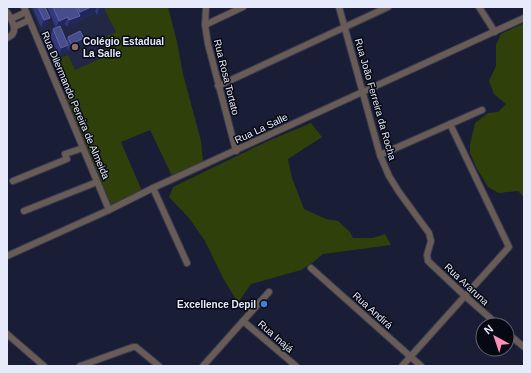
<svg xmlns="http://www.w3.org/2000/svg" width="531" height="373" viewBox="0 0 531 373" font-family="Helvetica,sans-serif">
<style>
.built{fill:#222744}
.green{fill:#30400a}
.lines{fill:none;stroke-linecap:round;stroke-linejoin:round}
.minor-casing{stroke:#363a51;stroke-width:8}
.minor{stroke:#695b55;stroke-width:6}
.wall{fill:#34397f}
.shaded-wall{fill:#21265c}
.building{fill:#474c8d;stroke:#60659e}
.education-dot{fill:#8d6e63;stroke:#060812;stroke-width:1.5}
.shop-dot{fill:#3f7fe0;stroke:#060812;stroke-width:1.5}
.labels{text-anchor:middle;stroke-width:3;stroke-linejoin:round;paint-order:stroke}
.poi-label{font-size:10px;font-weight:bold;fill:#e6eafb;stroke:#060812;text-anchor:start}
.street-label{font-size:10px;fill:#e6eafb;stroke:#060812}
</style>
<rect width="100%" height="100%" fill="#191d35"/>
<polygon class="built" points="30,7 103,7 116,32 108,55 75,70 62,84"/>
<g class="green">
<polygon points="103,7 168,7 177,42 183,74 201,141 203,162 172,176 150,130 121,142 142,191 110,205 75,122 62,85 53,61 68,55 75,70 108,55 100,40 116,32"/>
<polygon points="524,23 524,197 518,191 499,193 488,187 476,167 470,153 470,144 475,123 488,113 498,112 506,104 494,94 489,81 496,66 496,45 501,34"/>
<polygon points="311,123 322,137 288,159 292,178 304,209 326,219 338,221 350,232 353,238 373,238 385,234 391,245 323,254 312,263 301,270 251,284 238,303 223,278 205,241 189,218 169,197 173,187 268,141"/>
</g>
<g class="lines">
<defs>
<g id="minor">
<polyline points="24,7 109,210"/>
<polyline points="206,7 205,25 208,44 236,151"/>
<polyline points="339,7 380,155 389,176 399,192 429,233 431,241 427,255 428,261 465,296 498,325"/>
<polyline points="479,7 495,32"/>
<path d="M7 12C12 20 20 33 7 38"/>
<polyline points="11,19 26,12"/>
<polyline points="205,25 243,7"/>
<polyline points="14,27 29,20"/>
<polyline points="218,86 388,7"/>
<polyline points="380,155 482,110"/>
<polyline points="13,181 67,159 65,154 83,148"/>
<polyline points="153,188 187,263"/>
<polyline points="24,211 97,182"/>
<polyline points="7,256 109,210 153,188 524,18"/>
<polyline points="311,268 421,366"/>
<polyline points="243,321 296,366"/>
<polyline points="507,333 524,347"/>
<polyline points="7,334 44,366"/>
<polyline points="80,366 133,347 136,347 159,366"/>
<polyline points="203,366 269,292"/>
<polyline points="402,366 509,247 450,124"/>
</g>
</defs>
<use href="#minor" class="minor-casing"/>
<use href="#minor" class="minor"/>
</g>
<g class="wall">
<polygon points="32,7 45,7 47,25 41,27"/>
<polygon points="47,7 106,7 104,12 97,15 95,11 94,13 78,21 78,23 67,27 65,24 60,26 66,41 68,37 84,38 81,45 68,51 67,48 65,52 59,55 50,36 53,29 56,28"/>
</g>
<g class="shaded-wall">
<polygon points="91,7 97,7 94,13 78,21 78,23 67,27 69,20 79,16 80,12"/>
<polygon points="102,7 106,7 104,12 97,15 99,8"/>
<polygon points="68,17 65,24 56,28 59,21"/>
<polygon points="50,18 47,25 41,27 44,20"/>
<polygon points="84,38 81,45 68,51 71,44"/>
<polygon points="68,45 65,52 59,55 61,48"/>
</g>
<g class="building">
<polygon points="38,7 45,7 50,18 44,20"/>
<polygon points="53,7 76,7 80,16 69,20 68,17 59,21"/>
<polygon points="78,7 91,7 80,12"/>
<polygon points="60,26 68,45 61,48 53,29"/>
<polygon points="80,31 84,38 71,44 68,37"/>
</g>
<circle class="education-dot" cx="75" cy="47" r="4"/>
<circle class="shop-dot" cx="264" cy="304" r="4"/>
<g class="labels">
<g class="poi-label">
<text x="83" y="45">Colégio Estadual<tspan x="83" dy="12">La Salle</tspan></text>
<text x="256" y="308" text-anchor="end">Excellence Depil</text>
</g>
<g class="street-label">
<text transform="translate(227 77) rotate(76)" y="4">Rua Rosa Tortato</text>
<text transform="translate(376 99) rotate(74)" y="4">Rua João Ferreira da Rocha</text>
<text transform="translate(76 105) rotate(67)" y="4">Rua Dilermando Pereira de Almeida</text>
<text transform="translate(261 128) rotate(-25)" y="4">Rua La Salle</text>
<text transform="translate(467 284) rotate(43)" y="4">Rua Araruna</text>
<text transform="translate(373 310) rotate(42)" y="4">Rua Andirá</text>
<text transform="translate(276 336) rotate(41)" y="4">Rua Inajá</text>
</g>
</g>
<rect width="531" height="373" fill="none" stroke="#e6eafb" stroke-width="16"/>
<g transform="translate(495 337) rotate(320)"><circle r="19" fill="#060812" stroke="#60626f"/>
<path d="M0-3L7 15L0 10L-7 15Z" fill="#ff8eb9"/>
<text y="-6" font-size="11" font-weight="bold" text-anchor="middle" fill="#e6eafb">N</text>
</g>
</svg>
